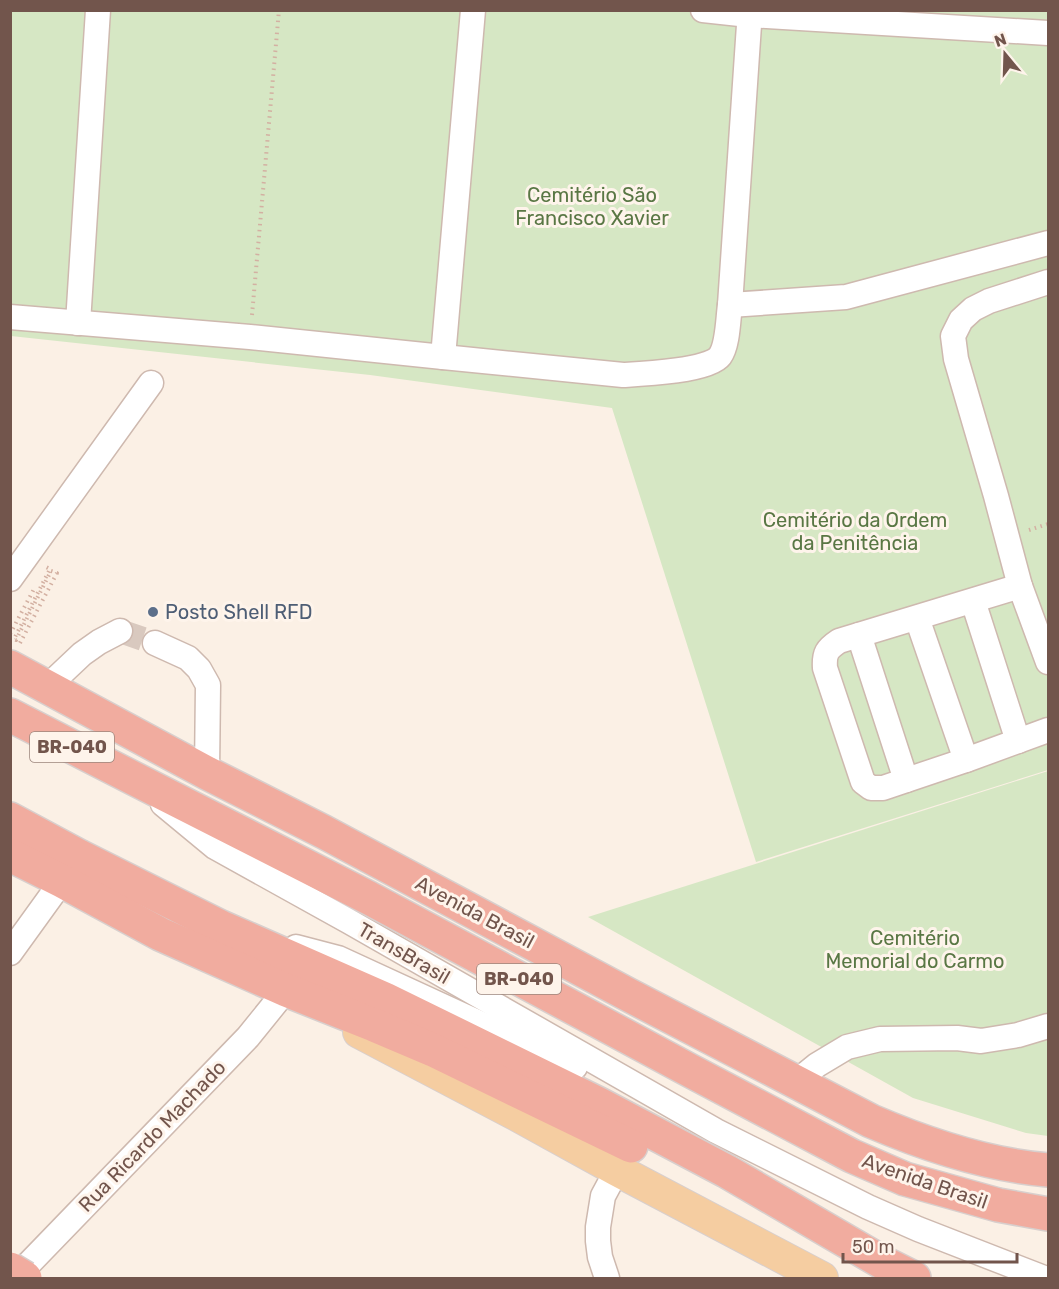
<svg xmlns="http://www.w3.org/2000/svg" width="1059" height="1289" viewBox="0 0 1059 1289" font-family="Rubik,sans-serif">
<style>
.green{fill:#d6e7c4}
.lines{fill:none;stroke-linecap:round;stroke-linejoin:round}
.minor-tunnel{stroke:#d9c9bf;stroke-width:24;stroke-dasharray:24 12;stroke-linecap:butt}
.minor-casing{stroke:#ceb9af;stroke-width:27}
.major-casing{stroke:#d8cfcd;stroke-width:34}
.highway-casing{stroke:#d8cfcd;stroke-width:36}
.path{stroke:#d3b0a2;stroke-width:4;stroke-dasharray:1.5 4.5;stroke-linecap:butt}
.minor{stroke:#fff;stroke-width:24}
.major{stroke:#f5cda1;stroke-width:32}
.highway{stroke:#f1ac9f;stroke-width:33}
.highway-bridge-casing{stroke:#d8cfcd;stroke-width:36;stroke-linecap:butt}
.highway-bridge{stroke:#f1ac9f;stroke-width:33}
.service-dot{fill:#5c6f8a;stroke:#fef4eb;stroke-width:2}
.labels{text-anchor:middle;stroke-width:6;stroke-linejoin:round;paint-order:stroke}
.shield{fill:#fef4eb;stroke:#9c857c;stroke-width:1.5}
.shield-label{font-size:18px;font-weight:bold;fill:#72554c}
.park-label{font-size:20px;fill:#597744;stroke:#fef4eb}
.service-label{font-size:20px;fill:#4e5e75;stroke:#fef4eb;text-anchor:start}
.street-label{font-size:20px;fill:#72554c;stroke:#fef4eb}
</style>
<rect width="100%" height="100%" fill="#fbf0e5"/>
<g class="green">
<polygon points="11,11 1048,11 1048,770 756,862 612,408 370,375 11,336"/>
<polygon points="1048,771 1048,1136 1026,1133 913,1098 588,917"/>
</g>
<g class="lines">
<polyline class="minor-tunnel" points="120,631 155,643"/>
<defs>
<g id="minor">
<polyline points="703,10 749,15 1048,33"/>
<polyline points="1048,282 989,301 973,309 961,320 953,336 956,359 996,496 1020,586 1048,662"/>
<polyline points="730,305 846,297 1048,243"/>
<path d="M10 317 250 337 443 357 623 375C642 374 709 371 720 356 728 345 728 319 730 305L750 10"/>
<polyline points="78,323 98,10"/>
<polyline points="443,357 473,10"/>
<polyline points="10,579 151,383"/>
<path d="M1020 586 839 641C827 649 824 653 825 668L863 782 871 788H883L966 760 1048 730"/>
<polyline points="973,601 1018,741"/>
<polyline points="917,618 966,760"/>
<polyline points="859,635 906,780"/>
<polyline points="155,643 188,658 199,669 208,685 207,773"/>
<polyline points="47,687 82,654 99,642 120,631"/>
<polyline points="163,804 215,847 350,922 716,1131 868,1207 918,1229 1044,1278"/>
<polyline points="296,947 338,958 575,1067"/>
<polyline points="10,953 62,881"/>
<polyline points="796,1082 817,1065 847,1047 880,1039 957,1038 981,1041 1018,1035 1048,1026"/>
<polyline points="15,1278 248,1037 286,990"/>
<polyline points="607,1278 600,1257 598,1241 598,1227 603,1196 617,1170"/>
</g>
<polyline id="major" points="359,1032 517,1115 617,1170 822,1278"/>
<g id="highway">
<path d="M10 667 207 773 324 832 627 994 871 1121C927 1145 987 1165 1048 1170"/>
<polyline points="10,715 133,778 369,898 689,1070 852,1156 905,1179 998,1205 1048,1214"/>
<polyline points="10,819 79,856 221,927 385,999 599,1104 726,1171 882,1262 914,1278"/>
<polyline points="10,855 62,881 160,934 286,990 374,1025 433,1050 631,1146"/>
</g>
</defs>
<use href="#minor" class="minor-casing"/>
<use href="#major" class="major-casing"/>
<use href="#highway" class="highway-casing"/>
<g class="path">
<polyline points="252,315 279,10"/>
<polyline points="1029,530 1048,524"/>
<polyline points="10,634 34,589"/>
<polyline points="20,643 57,573 51,571 16,640 14,639 50,569 46,567"/>
</g>
<use href="#minor" class="minor"/>
<use href="#major" class="major"/>
<use href="#highway" class="highway"/>
<defs>
<polyline id="highway-bridge" points="10,1269 25,1278"/>
</defs>
<use href="#highway-bridge" class="highway-bridge-casing"/>
<use href="#highway-bridge" class="highway-bridge"/>
</g>
<circle class="service-dot" cx="153" cy="612" r="6"/>
<g class="labels">
<g class="shield">
<rect x="30" y="732" width="84" height="30" rx="4.5"/>
<rect x="477" y="964" width="84" height="30" rx="4.5"/>
</g>
<g class="shield-label">
<text x="72" y="753">BR-040</text>
<text x="519" y="985">BR-040</text>
</g>
<g class="park-label">
<text x="592" y="202">Cemitério São<tspan x="592" dy="23">Francisco Xavier</tspan></text>
<text x="855" y="527">Cemitério da Ordem<tspan x="855" dy="23">da Penitência</tspan></text>
<text x="915" y="945">Cemitério<tspan x="915" dy="23">Memorial do Carmo</tspan></text>
</g>
<g class="service-label">
<text x="165" y="619">Posto Shell RFD</text>
</g>
<g class="street-label">
<text transform="translate(475 912) rotate(28)" y="7">Avenida Brasil</text>
<text transform="translate(404 953) rotate(30)" y="7">TransBrasil</text>
<text transform="translate(152 1136) rotate(-46)" y="7">Rua Ricardo Machado</text>
<text transform="translate(925 1181) rotate(19)" y="7">Avenida Brasil</text>
</g>
</g>
<rect width="1059" height="1289" fill="none" stroke="#72554c" stroke-width="24"/>
<g transform="translate(1005 54) rotate(341)" stroke="#fef4eb" stroke-width="4.5" paint-order="stroke">
<path d="M0-4.5L10 22L0 15L-10 22Z" fill="#72554c"/>
<text y="-9" font-size="16" font-weight="bold" text-anchor="middle" fill="#72554c">N</text>
</g>
<path d="M843 1253v9h174v-9" fill="none" stroke="#72554c" stroke-width="3"/>
<text x="852" y="1253" font-size="18" fill="#72554c" stroke="#fef4eb" stroke-width="4.5" paint-order="stroke">50 m</text>
</svg>
